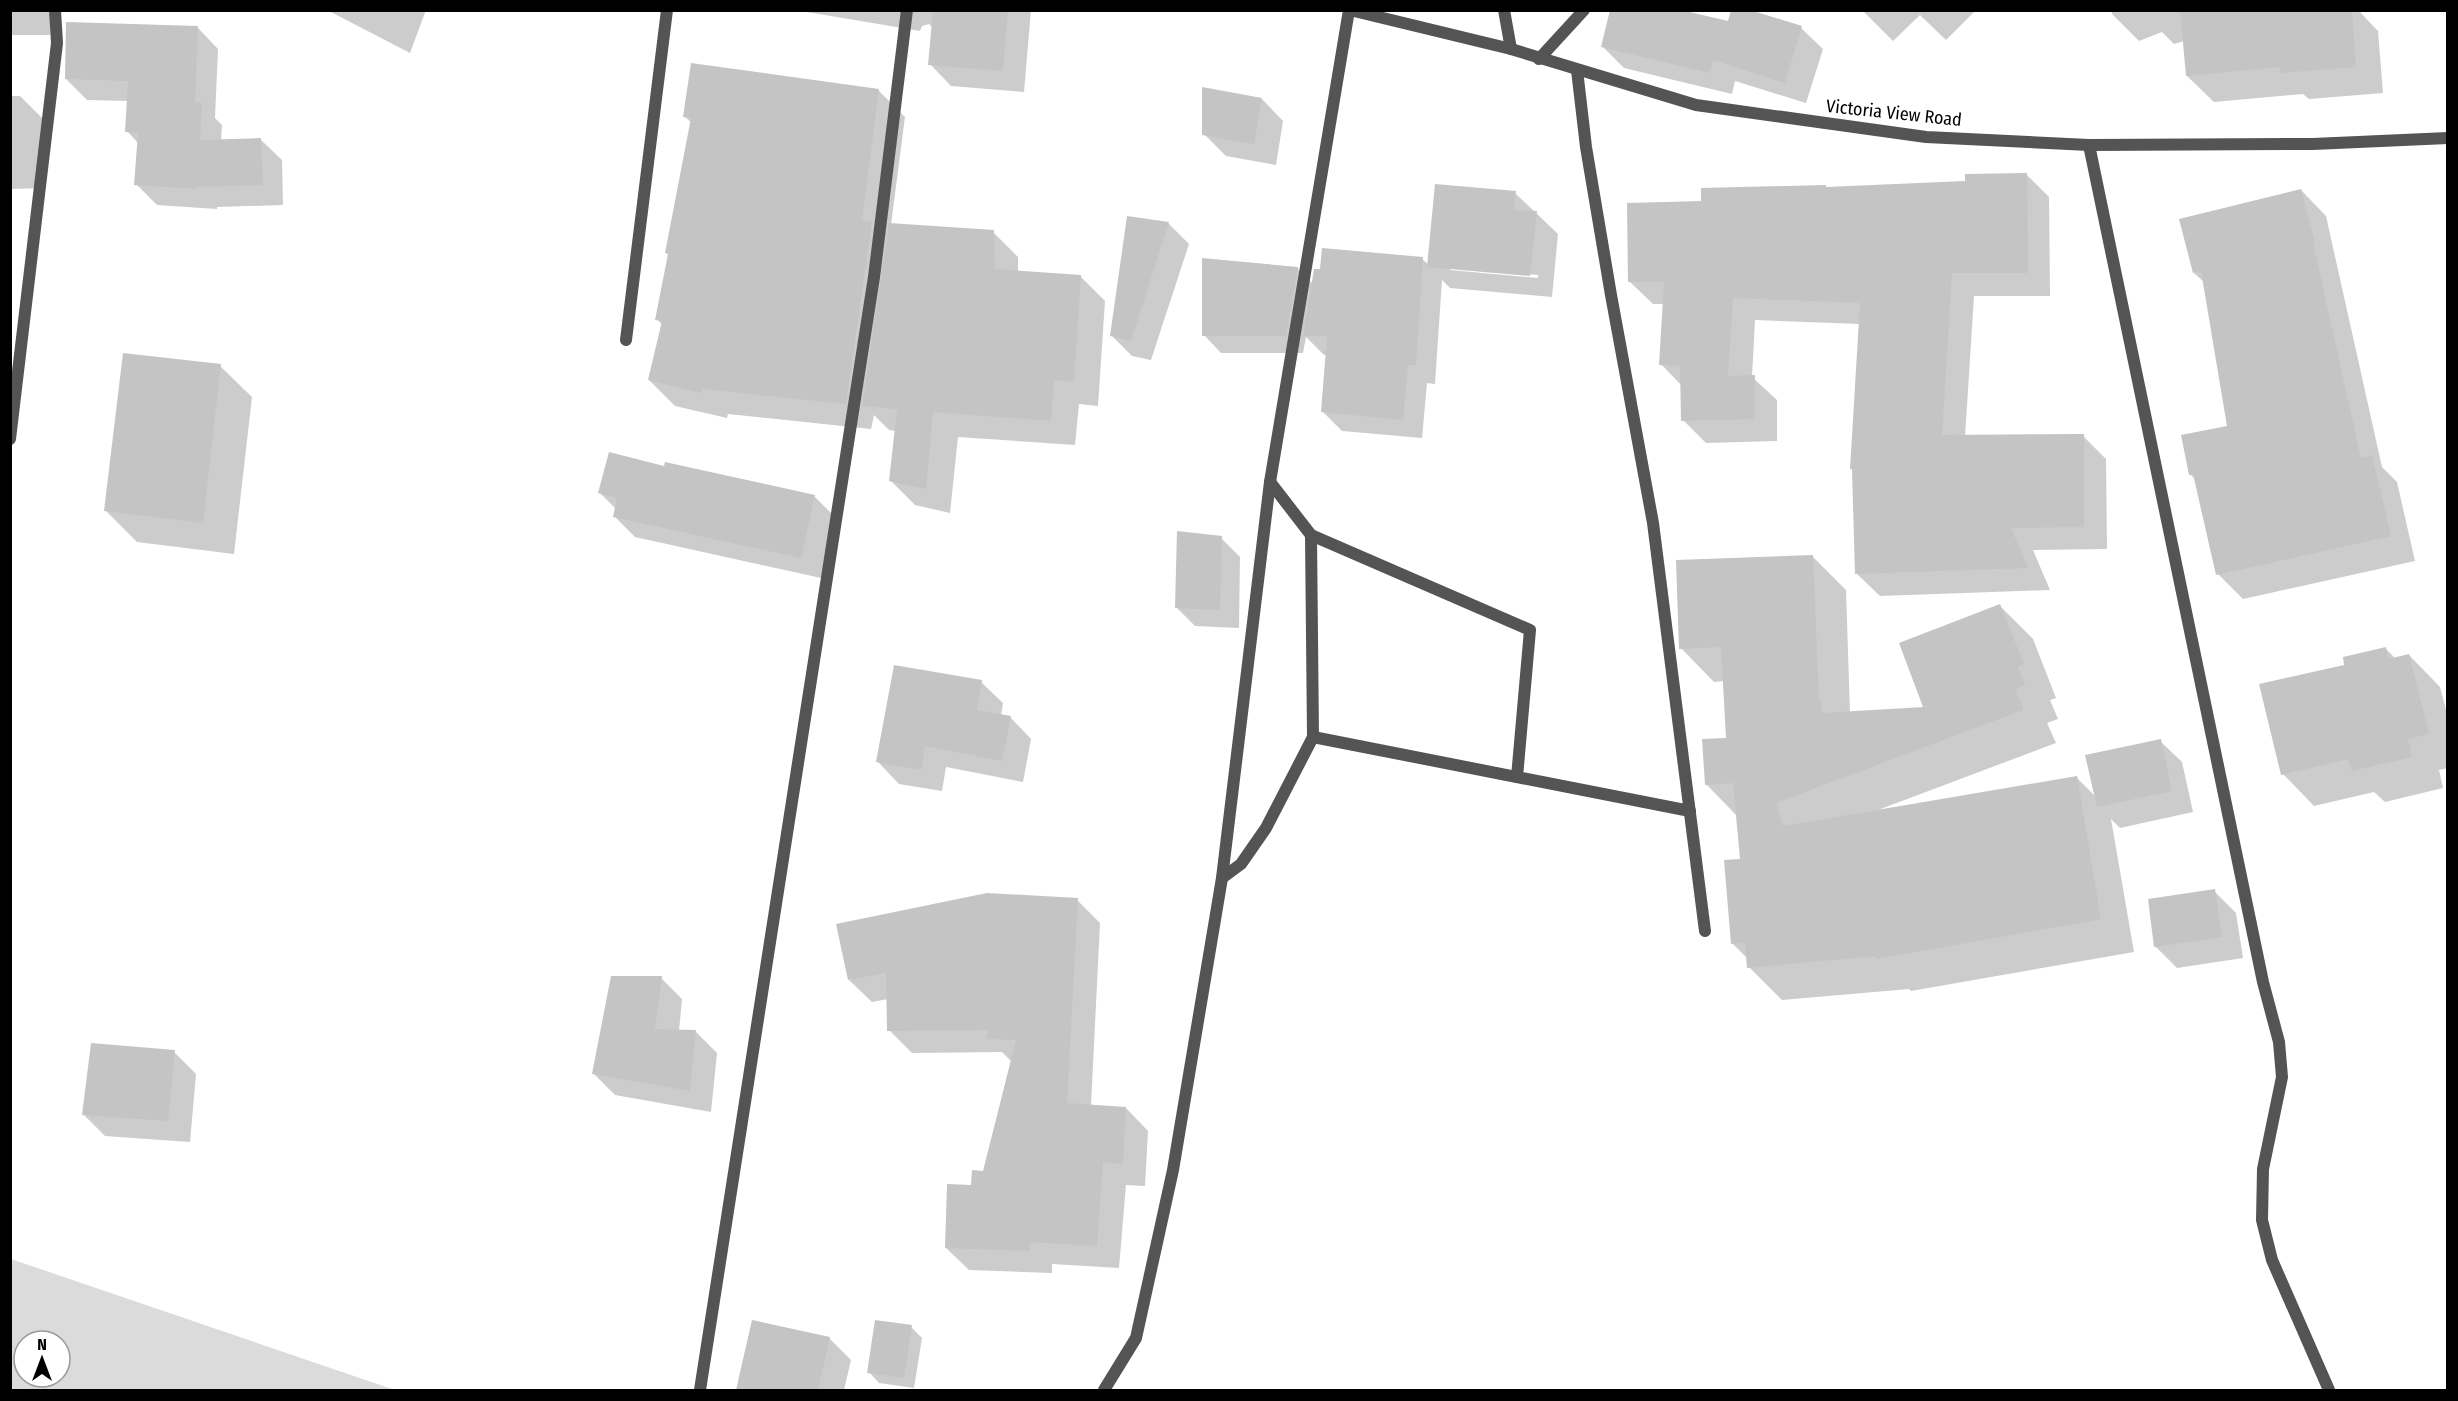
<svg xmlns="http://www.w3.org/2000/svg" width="2458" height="1401" viewBox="0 0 2458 1401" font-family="'Fira Sans Condensed',sans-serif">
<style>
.green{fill:#dbdbdb;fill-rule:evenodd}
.shadow{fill:#0003;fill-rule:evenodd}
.building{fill:#c4c4c4}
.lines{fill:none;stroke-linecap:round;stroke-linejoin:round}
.service{stroke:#545454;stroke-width:12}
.minor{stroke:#545454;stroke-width:12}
.labels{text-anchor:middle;stroke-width:4.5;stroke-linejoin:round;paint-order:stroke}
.street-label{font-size:18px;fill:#000;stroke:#fff}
</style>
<rect width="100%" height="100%" fill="#fff"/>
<path class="green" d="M11 1259 395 1390H11ZM24 1341H60V1377H24Z"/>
<g class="shadow">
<rect x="10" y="10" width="40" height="25"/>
<polygon points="327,10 426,10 410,53"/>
<polygon points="795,10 1031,10 1024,92 951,86 930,64 933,28 929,24 922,26 920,31"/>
<polygon points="1862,10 1976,10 1946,40 1920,15 1893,41"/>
<polygon points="2112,10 2358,10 2378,31 2383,93 2309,99 2303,94 2214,102 2187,76 2184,41 2174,44 2162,32 2139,41 2112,14"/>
<polygon points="1729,23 1801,28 1823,49 1806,103 1735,81 1732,94 1624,68 1603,47"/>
<polygon points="198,28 218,49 215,118 222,125 221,141 261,140 282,160 283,205 217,207 217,209 157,205 136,184 138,143 127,131 128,101 87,100 66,79"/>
<polygon points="879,91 905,117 891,225 993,232 1018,257 1018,272 1080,276 1105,301 1098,406 1079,404 1075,445 958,437 950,513 915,505 890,480 896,431 889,430 874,415 871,429 728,414 727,418 675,406 649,380 663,326 657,319 669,255 666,253 692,123 685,117"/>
<polygon points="10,96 20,96 42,118 44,188 10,189"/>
<polygon points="1262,99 1283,121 1276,165 1226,156 1204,134"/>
<polygon points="2026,174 2049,197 2050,296 1974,296 1965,437 2083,436 2106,459 2107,549 2033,550 2050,590 1880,596 1857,574 1853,470 1851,468 1860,324 1755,320 1752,377 1777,400 1777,441 1706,443 1683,420 1682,386 1661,364 1664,304 1653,304 1630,282 1703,203 1826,187 1828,189 1967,182"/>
<polygon points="2301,190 2326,216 2382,467 2397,482 2415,561 2243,599 2218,574 2196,480 2190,474 2228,427 2204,282 2194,273"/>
<path d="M1515 193 1558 234 1552 297 1450 288 1442 280 1435 384 1427 383 1422 438 1342 431 1322 411 1327 355H1324L1306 337 1303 353H1221L1204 335 1297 268 1313 284 1422 259 1429 265ZM1450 267 1538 275V278L1450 270Z"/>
<polygon points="1168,223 1189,244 1151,360 1132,356 1112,336"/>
<polygon points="220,366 252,397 234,554 137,542 105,510"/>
<polygon points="665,468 814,496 834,516 821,578 635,537 614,516 616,509 599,492"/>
<polygon points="1221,538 1240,557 1239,628 1195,626 1176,607"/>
<polygon points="1812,556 1846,590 1850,713 1925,708 2000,606 2033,639 2056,698 2050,700 2058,719 2047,723 2056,743 1878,810 2077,778 2096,797 2160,741 2182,762 2193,812 2120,828 2111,819 2134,952 1911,991 1909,989 1782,1000 1749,967 1748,959 1733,944 1742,860 1737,816 1706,784 1727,740 1724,681 1714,682 1681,648"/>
<polygon points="2385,648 2395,658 2409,655 2440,687 2448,717 2448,768 2439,770 2443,788 2385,802 2374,792 2314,806 2283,774 2346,666"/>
<polygon points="981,682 1003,703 1001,716 1010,717 1031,739 1023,782 946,767 942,791 899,784 878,762"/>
<polygon points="2214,891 2236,913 2243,958 2177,968 2155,946"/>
<polygon points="1077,900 1100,923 1091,1106 1126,1108 1148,1131 1145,1186 1126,1185 1119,1268 1052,1264 1052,1273 969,1270 946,1248 972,1187 984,1172 1012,1062 1002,1052 912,1053 889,1030 888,999 872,1002 849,980"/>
<polygon points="661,978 682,999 679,1031 696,1032 717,1053 711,1112 615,1095 593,1073"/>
<polygon points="174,1052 196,1074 190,1142 105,1136 83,1114"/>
<polygon points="753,1322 829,1338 851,1360 844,1390 738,1390"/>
<polygon points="911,1327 922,1338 914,1388 879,1383 869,1372"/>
</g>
<g class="building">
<polygon points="933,10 1008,10 1003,71 928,65"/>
<polygon points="1610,10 1681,10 1728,21 1731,10 1750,10 1802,26 1785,83 1713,60 1710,73 1601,47"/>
<polygon points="2180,10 2352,10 2356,67 2280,73 2280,67 2186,76"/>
<polygon points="66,22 198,26 195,102 202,103 200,140 261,138 263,185 197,187 197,189 134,185 138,133 125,132 128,81 65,79"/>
<polygon points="691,63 879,89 862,221 872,222 846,404 702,389 701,393 648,380 662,321 655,320 668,254 665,253 691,118 683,117"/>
<polygon points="1202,87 1262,98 1254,144 1202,135"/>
<polygon points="2027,173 2028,273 1952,273 1942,435 2084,434 2084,527 2011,528 2028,568 1855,574 1852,469 1850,469 1860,303 1733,298 1728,376 1755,375 1755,419 1681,421 1680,366 1659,365 1664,282 1628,282 1627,203 1701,201 1701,188 1826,185 1826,187 1965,181 1965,174"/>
<polygon points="1435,184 1516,191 1514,210 1537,211 1530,276 1427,267"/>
<polygon points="2301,189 2315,243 2313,243 2361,458 2372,455 2391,536 2216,575 2193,474 2189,475 2181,435 2227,426 2201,271 2193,273 2179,219"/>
<polygon points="1127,216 1169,222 1131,341 1110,336"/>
<polygon points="889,223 994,230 995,269 1081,275 1074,382 1054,380 1051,421 933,412 926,489 889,481 897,409 862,406"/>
<polygon points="1322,248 1423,257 1416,365 1408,365 1403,420 1321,412 1327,336 1303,336 1314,269 1320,269"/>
<polygon points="1202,258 1298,267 1286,336 1202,336"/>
<polygon points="123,353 221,364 203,523 104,511"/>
<polygon points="609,452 664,466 665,462 815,495 801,558 613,517 617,498 598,493"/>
<polygon points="1177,531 1222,536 1220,610 1175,608"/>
<polygon points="1813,555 1819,701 1821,700 1822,713 1923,707 1899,643 2000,604 2024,664 2018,667 2025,685 2015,689 2019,701 2021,700 2023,710 1776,803 1783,826 2077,776 2101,919 1876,959 1876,956 1747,968 1745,943 1731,944 1724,860 1740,859 1733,783 1705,785 1702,739 1726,738 1721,647 1679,649 1676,560"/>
<polygon points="2386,647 2388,659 2409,654 2429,734 2408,739 2412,757 2352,771 2348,759 2281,775 2259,684 2344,665 2343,657"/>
<polygon points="894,665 982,680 977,710 1011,716 1002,761 925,746 921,770 876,762"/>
<polygon points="2161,739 2172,791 2097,807 2085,755"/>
<polygon points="2215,889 2222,937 2154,947 2148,899"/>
<polygon points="987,893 1078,898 1067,1103 1126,1107 1123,1164 1103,1162 1097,1246 1030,1242 1030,1251 945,1248 947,1184 971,1185 972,1170 983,1171 1016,1040 987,1039 988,1030 887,1031 886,973 848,980 836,924"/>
<polygon points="611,976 662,976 655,1029 696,1030 690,1091 592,1074"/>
<polygon points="91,1043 175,1050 168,1121 82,1115"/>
<polygon points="752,1320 830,1337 818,1390 736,1390"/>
<polygon points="875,1320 912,1325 904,1378 867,1373"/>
</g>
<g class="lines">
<g class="service">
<polyline points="1270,482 1311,535 1313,737 1690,811"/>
<polyline points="1311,535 1530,630 1517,777"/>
<polyline points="1222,878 1241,864 1266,828 1313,737"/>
</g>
<g class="minor">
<polyline points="1350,10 1511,49 1696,105 1926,137 2089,145 2313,144 2448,138"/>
<polyline points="1504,10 1511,49"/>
<polyline points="1539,59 1584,10"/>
<polyline points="1577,70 1586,147 1611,295 1653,523 1705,931"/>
<polyline points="2089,145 2263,982 2279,1042 2282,1077 2263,1169 2262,1220 2272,1260 2329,1390"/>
<polyline points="626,340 667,10"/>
<polyline points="10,439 57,43 55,10"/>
<polyline points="700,1390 874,277 907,10"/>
<polyline points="1104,1390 1136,1338 1173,1170 1222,878 1270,482 1349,10"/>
</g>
</g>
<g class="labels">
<g class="street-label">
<text transform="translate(1894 113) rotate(6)" y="6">Victoria View Road</text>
</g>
</g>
<rect width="2458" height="1401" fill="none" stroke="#000000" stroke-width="24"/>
<g transform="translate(42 1359)"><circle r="28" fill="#ffffff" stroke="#999999" stroke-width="1.5"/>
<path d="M0-4.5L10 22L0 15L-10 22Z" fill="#000000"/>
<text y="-9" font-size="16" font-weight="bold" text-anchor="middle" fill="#000000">N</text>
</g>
</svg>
